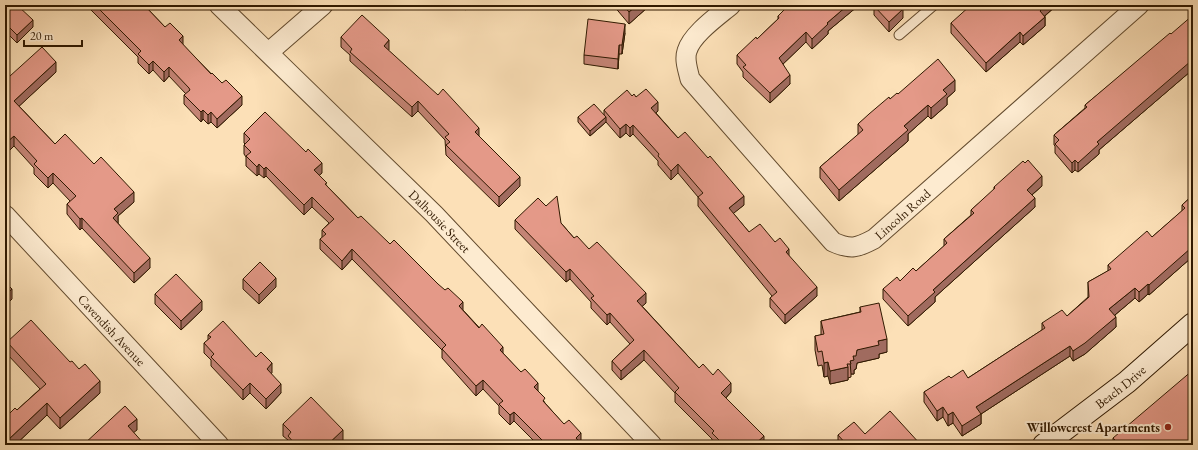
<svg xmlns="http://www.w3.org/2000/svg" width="1198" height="450" viewBox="0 0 1198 450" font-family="'EB Garamond',serif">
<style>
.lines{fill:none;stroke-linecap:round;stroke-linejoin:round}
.lane-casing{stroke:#634b2e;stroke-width:11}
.street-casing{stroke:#634b2e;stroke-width:21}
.secondary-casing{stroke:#301900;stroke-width:24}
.lane{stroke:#fdebd0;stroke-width:9}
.street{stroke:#fdebd0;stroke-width:19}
.secondary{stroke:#fdebd0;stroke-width:22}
.wall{fill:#c48475;stroke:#301900}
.shaded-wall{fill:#a06b5f;stroke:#301900}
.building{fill:#e49988;stroke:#301900}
.poi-dot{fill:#8f2418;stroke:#fdebd0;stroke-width:1.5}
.labels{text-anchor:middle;stroke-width:4;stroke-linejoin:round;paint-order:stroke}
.street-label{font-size:13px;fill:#301900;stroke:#fdebd0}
.poi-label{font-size:13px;font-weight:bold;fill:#301900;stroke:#fdebd0;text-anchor:end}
</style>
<rect width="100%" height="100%" fill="#fce0b7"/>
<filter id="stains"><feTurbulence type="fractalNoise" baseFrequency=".005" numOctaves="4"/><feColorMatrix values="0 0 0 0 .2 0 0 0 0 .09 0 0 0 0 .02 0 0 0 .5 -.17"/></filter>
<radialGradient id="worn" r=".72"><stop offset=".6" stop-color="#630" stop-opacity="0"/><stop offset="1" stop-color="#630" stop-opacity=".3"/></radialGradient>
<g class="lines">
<defs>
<polyline id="lane" points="899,35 934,5"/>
<g id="street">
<path id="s1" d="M219 5 434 214 652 445"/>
<path id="s2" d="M731 5C718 16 692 34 687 51 684 60 688 70 690 79L833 242C851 250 857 248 874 239L1139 5"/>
<polyline points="269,52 323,5"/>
<path id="s3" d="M5 215 219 445"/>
</g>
<g id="secondary">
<path id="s4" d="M1044 445 1127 382 1193 324"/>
</g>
</defs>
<use href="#lane" class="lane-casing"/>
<use href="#street" class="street-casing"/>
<use href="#secondary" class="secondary-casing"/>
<use href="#lane" class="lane"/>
<use href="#street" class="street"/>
<use href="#secondary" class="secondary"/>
</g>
<g class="wall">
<polygon points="5,5 33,27 17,43 5,31"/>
<polygon points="86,5 144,5 165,27 183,45 242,105 217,128 211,122 208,124 203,119 201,122 184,104 184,95 186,94 169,76 164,82 153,70 149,74 138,63 138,57"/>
<polygon points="460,5 471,5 465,10"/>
<polygon points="613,5 648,5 648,7 629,24"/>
<polygon points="858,5 858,6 828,31 828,34 812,49 806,42 783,64 790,84 770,103 743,77 743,72 737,64 737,55 757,39 778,19 778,16 791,7"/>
<polygon points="1057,5 1045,16 1045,26 1023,45 1020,42 986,72 951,33 951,23"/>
<polygon points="874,6 903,18 889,32 874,15"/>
<polygon points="625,33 622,54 619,54 618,69 584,64 584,55"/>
<polygon points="1171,34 1191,66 1191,71 1099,150 1099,154 1078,172 1075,170 1072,173 1055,153 1055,146 1054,145 1054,135 1085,108 1085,105"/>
<polygon points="341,37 389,50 388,50 479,136 520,186 499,207 446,155 445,140 418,111 412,117 350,61 350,55 341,47"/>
<polygon points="5,71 10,76 56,72 19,106 55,144 94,164 134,202 118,216 118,223 150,268 134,283 82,228 80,230 67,214 67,204 70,201 53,183 48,188 34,174 34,168 14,146 7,153 5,150"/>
<polygon points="955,91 947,98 947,105 931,119 928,116 908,134 908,141 839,201 820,178 820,167 858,135 858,124 890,99 898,94"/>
<polygon points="632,96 636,97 658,111 656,113 678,138 744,205 733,213 749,232 775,242 789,256 817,296 785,324 770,307 770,298 772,296 698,206 698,197 678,173 671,180 658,165 658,161 633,134 630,137 626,133 620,138 606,122 590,136 578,122 578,117 604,115 604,110"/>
<polygon points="244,133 322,173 319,175 327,186 358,218 390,244 463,310 538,391 545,403 582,445 538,445 514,421 510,425 499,414 499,406 483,389 476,396 442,358 442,350 352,259 342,270 320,249 320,239 322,238 322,230 329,223 312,207 304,215 266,176 264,178 259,174 257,176 246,166 246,157 244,154 244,145 245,144 244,143"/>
<polygon points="1042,186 1032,195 1035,207 935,297 935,302 908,326 883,299 883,289 900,281 916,271 944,246 944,239 971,215 971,210 994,190 994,187"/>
<polygon points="1193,195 1193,251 1191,253 1191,258 1149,295 1148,294 1139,302 1135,298 1115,315 1116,327 1085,354 1073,361 1070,356 981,414 981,424 962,436 953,423 948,426 943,417 937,421 924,402 924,392 951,378 968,378 1042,330 1042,323 1067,316 1088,297 1088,282 1108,271 1108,265 1152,237 1182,211 1182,205"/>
<polygon points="515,220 561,223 574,238 589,249 646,303 642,306 699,368 731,392 726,398 764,445 714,445 712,443 712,439 675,402 675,393 644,360 621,380 612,370 612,361 630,344 610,322 607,325 591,308 591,302 570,279 566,282 515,229"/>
<polygon points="243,279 276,287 259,304 243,289"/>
<polygon points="155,294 202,310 181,330 155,304"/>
<polygon points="860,307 887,352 879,354 879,358 857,363 856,369 854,370 854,374 851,374 851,377 848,378 848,380 830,384 828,376 824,377 822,365 818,366 815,350 815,336 821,335 821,321 860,312"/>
<polygon points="208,335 256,357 272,373 271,374 281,393 266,409 250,393 243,400 211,366 211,360 204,353 204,343 208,340"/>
<polygon points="7,342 70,362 100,393 60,429 47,415 15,445 5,445 5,418 17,410 40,389 7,354"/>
<polygon points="283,424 343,441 339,445 288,445 288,440 283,436"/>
<polygon points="865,434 921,445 839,445 838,444 838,435"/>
<polygon points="1113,438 1193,445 1113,445"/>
</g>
<g class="shaded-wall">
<polygon points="465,5 471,5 465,10"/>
<polygon points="637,5 648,5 648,7 629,24 629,12"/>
<polygon points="848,5 858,5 858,6 828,31 828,34 812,49 812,39 827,23"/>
<polygon points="1046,5 1057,5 1040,20 1040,11"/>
<polygon points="903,9 903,18 889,32 889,22"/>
<polygon points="1045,17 1045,26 1023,45 1023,36"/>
<polygon points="33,20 33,27 17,43 17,35"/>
<polygon points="625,24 625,33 622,54 622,45"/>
<polygon points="806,32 806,42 779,68 779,58"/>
<polygon points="1020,32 1020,42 986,72 986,63"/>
<polygon points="183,36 183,46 179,40"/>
<polygon points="389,40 389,50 384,55 384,46"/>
<polygon points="619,45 619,54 618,69 618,59"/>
<polygon points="1193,55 1193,65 1191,66 1191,71 1099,150 1099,154 1078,172 1078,163 1097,142"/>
<polygon points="153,61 153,70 149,74 149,65"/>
<polygon points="56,62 56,72 14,111 14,101"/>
<polygon points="169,67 169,76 164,82 164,72"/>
<polygon points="790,75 790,84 770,103 770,93"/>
<polygon points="955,80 955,91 947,98 947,105 931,119 931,108 943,90"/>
<polygon points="242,96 242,105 217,128 217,119"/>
<polygon points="418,101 418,111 412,117 412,107"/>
<polygon points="658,102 658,111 651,117 651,108"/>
<polygon points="928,105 928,116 908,134 908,141 839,201 839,190 904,126"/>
<polygon points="203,110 203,119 201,122 201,112"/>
<polygon points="211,112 211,122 208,124 208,115"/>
<polygon points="606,117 606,122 590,136 590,131"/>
<polygon points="626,124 626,133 620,138 620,129"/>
<polygon points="633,125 633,134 630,137 630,128"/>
<polygon points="479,128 479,138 475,132"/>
<polygon points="14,136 14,146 7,153 7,142"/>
<polygon points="1075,160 1075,170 1072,173 1072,163"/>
<polygon points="322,163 322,173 314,180 314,170"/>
<polygon points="259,164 259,174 257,176 257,167"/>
<polygon points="678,164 678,173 671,180 671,171"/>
<polygon points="266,167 266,176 264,178 264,169"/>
<polygon points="53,173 53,183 48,188 48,178"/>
<polygon points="1042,176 1042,186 1027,199 1027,190"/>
<polygon points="520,177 520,186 499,207 499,197"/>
<polygon points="134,192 134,202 118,216 118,223 113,218 114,209"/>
<polygon points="744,196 744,205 729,217 729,208"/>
<polygon points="312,197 312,207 304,215 304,205"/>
<polygon points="1035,198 1035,207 935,297 935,302 908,326 908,316 933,290"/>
<polygon points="82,218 82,228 80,230 80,219"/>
<polygon points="1193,241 1193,251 1191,253 1191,258 1149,295 1149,285"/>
<polygon points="352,249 352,259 342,270 342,261"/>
<polygon points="789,249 789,258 786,252"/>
<polygon points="150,258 150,268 134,283 134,273"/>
<polygon points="570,269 570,279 566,282 566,272"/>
<polygon points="276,278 276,287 259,304 259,295"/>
<polygon points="1148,284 1148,294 1139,302 1139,292"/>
<polygon points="817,287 817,296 785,324 785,315"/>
<polygon points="1135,288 1135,298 1109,320 1109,309"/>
<polygon points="12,289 12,299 5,306 5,296"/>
<polygon points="646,293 646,303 637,311 637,301"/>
<polygon points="202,301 202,310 181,330 181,321"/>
<polygon points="463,302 463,312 459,306"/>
<polygon points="610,313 610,322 607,325 607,315"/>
<polygon points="1116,317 1116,327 1085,354 1073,361 1073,351"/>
<polygon points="887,339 887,352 879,354 879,358 857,363 856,369 854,370 854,374 851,374 850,361 857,350 878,341"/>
<polygon points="1070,346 1070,356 981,414 981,424 962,436 962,426 976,407"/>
<polygon points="503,347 503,356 500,350"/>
<polygon points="644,350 644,360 621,380 621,371"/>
<polygon points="828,362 828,376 824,377 824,363"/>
<polygon points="272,363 272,373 267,378 267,369"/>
<polygon points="848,367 848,380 830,384 830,371"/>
<polygon points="483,380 483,389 476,396 476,386"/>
<polygon points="100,381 100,393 60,429 60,418"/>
<polygon points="250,383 250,393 243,400 243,390"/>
<polygon points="538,383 538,393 534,387"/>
<polygon points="731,383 731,392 721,403 721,393"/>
<polygon points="281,384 281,393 266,409 266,399"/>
<polygon points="47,403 47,415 15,445 8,445 8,440"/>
<polygon points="943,407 943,417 937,421 937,411"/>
<polygon points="514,412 514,421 510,425 510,415"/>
<polygon points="953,412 953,423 948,426 948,415"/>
<polygon points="137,419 137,430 128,437 128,426"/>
<polygon points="343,430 343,441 339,445 327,445"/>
<polygon points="581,433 581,443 579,445 576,438"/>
<polygon points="764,436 764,445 754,445"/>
</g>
<g class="building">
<polygon points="5,5 17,5 33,20 17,35 5,23 5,16 6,15 5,13"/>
<polygon points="95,5 144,5 165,27 170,23 183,36 179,40 211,74 212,73 222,83 226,80 242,96 217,119 211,112 208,115 203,110 201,112 184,95 190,90 189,88 169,67 164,72 153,61 149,65 138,54 141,51"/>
<polygon points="623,5 637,5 629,12"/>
<polygon points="789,5 791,7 793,5 848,5 827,23 828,24 812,39 806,32 779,58 790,75 770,93 743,67 746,65 737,55 756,37 757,39 779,18 778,16"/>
<polygon points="874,5 900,5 903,9 889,22 874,6"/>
<polygon points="971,5 1046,5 1040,11 1045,17 1023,36 1020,32 986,63 951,23"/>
<polygon points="362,15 389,40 384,46 438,95 443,89 479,128 475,132 520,177 499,197 446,145 450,142 445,137 449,134 418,101 412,107 350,52 352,49 341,37"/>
<polygon points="1193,15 1193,55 1189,59 1191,61 1097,142 1099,144 1078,163 1075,160 1072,163 1055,144 1059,140 1054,135 1087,107 1085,105 1170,33 1171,34"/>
<polygon points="588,19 625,24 622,45 619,45 618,59 584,55"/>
<polygon points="42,47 56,62 14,101 55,144 65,134 94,164 101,157 134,192 114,209 118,213 113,218 150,258 134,273 82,218 80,219 67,204 76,196 53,173 48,178 34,164 37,161 14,136 7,142 5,140 5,71 10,76"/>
<polygon points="938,59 955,80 943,90 947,94 931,108 928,105 904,126 908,130 839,190 820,167 863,130 858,124 869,114 889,97 890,99 897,93 898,94"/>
<polygon points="646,89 658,102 651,108 678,138 685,132 708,158 710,156 744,196 729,208 749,232 760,224 775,242 780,238 789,249 786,252 817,287 785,315 770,298 777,292 698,197 703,193 678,164 671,171 658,156 659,154 633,125 630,128 626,124 620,129 604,110 627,90 632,96 634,94 636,97"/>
<polygon points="594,104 606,117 590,131 578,117"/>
<polygon points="265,112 306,152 308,149 322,163 314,170 327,183 325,184 358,218 361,216 390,244 394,240 438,284 445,290 448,288 463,302 459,306 479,328 482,324 503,347 500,350 521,372 525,369 538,383 534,387 545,398 543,401 564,424 569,420 581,433 576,438 582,445 547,445 514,412 510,415 499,404 503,401 483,380 476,386 442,349 446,345 352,249 342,261 320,239 326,234 322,230 334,219 312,197 304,205 266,167 264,169 259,164 257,167 246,156 251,152 244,145 250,139 244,133"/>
<polygon points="1028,160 1042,176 1027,190 1035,198 933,290 935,292 908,316 883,289 897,277 900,281 913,268 916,271 947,243 944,239 974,213 971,210 995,188 994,187 1023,161 1025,163"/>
<polygon points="1193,195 1193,241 1188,245 1191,248 1149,285 1148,284 1139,292 1135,288 1109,309 1116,317 1085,343 1073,351 1070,346 976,407 981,414 962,426 953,412 948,415 943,407 937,411 924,392 949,376 951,378 963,370 968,378 1045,328 1042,323 1062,310 1067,316 1089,297 1088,282 1111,269 1108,265 1147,231 1152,237 1185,208 1182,205"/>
<polygon points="557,196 561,223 574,238 577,236 589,249 597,242 646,293 637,301 699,368 703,364 713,375 718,369 731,383 721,393 764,436 754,445 724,445 712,433 714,431 675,392 679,388 644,350 621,371 612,361 634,340 610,313 607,315 591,298 594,296 570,269 566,272 515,220 538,198 546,206"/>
<polygon points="260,262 276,278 259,295 243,279"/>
<polygon points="176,274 202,301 181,321 155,294"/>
<polygon points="5,282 12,289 5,296"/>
<polygon points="879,303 887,339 878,341 879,345 857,350 856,356 853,356 854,360 850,361 851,364 847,364 848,367 830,371 828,362 824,363 822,351 818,352 815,336 824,334 821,321 861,312 860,307"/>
<polygon points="31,320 70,362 72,361 79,369 85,364 100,381 60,418 47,403 8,440 5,436 5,418 15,408 17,410 46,384 7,342"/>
<polygon points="223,321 256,357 261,352 272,363 267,369 281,384 266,399 250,383 243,390 211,357 214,354 204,343 211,337 208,335"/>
<polygon points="1193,370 1193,445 1120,445 1113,438"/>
<polygon points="311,397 343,430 327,445 296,445 288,436 291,432 283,424"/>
<polygon points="125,406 137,419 128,426 145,445 83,445"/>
<polygon points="890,411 921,445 847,445 838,435 854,422 865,434"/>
</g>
<circle class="poi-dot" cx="1168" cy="427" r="4"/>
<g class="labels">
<g class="street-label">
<text dy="5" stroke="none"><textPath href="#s2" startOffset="391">Lincoln Road</textPath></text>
<text dy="5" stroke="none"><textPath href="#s1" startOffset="309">Dalhousie Street</textPath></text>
<text dy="5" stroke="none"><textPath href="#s3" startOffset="157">Cavendish Avenue</textPath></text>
<text dy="5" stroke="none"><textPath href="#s4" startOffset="96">Beach Drive</textPath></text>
</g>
<g class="poi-label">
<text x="1160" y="432">Willowcrest Apartments</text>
</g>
</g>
<rect width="1198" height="450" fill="none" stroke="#fce0b7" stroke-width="20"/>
<rect x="6" y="6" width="1186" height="438" fill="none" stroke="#301900" stroke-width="2"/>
<rect x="10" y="10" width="1178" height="430" fill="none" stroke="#301900"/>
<path d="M24 40v6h58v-6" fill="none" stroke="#301900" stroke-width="2"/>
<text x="30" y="40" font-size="12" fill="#301900" stroke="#fdebd0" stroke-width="3" paint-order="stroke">20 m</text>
<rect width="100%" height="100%" filter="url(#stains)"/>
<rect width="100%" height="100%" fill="url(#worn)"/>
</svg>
